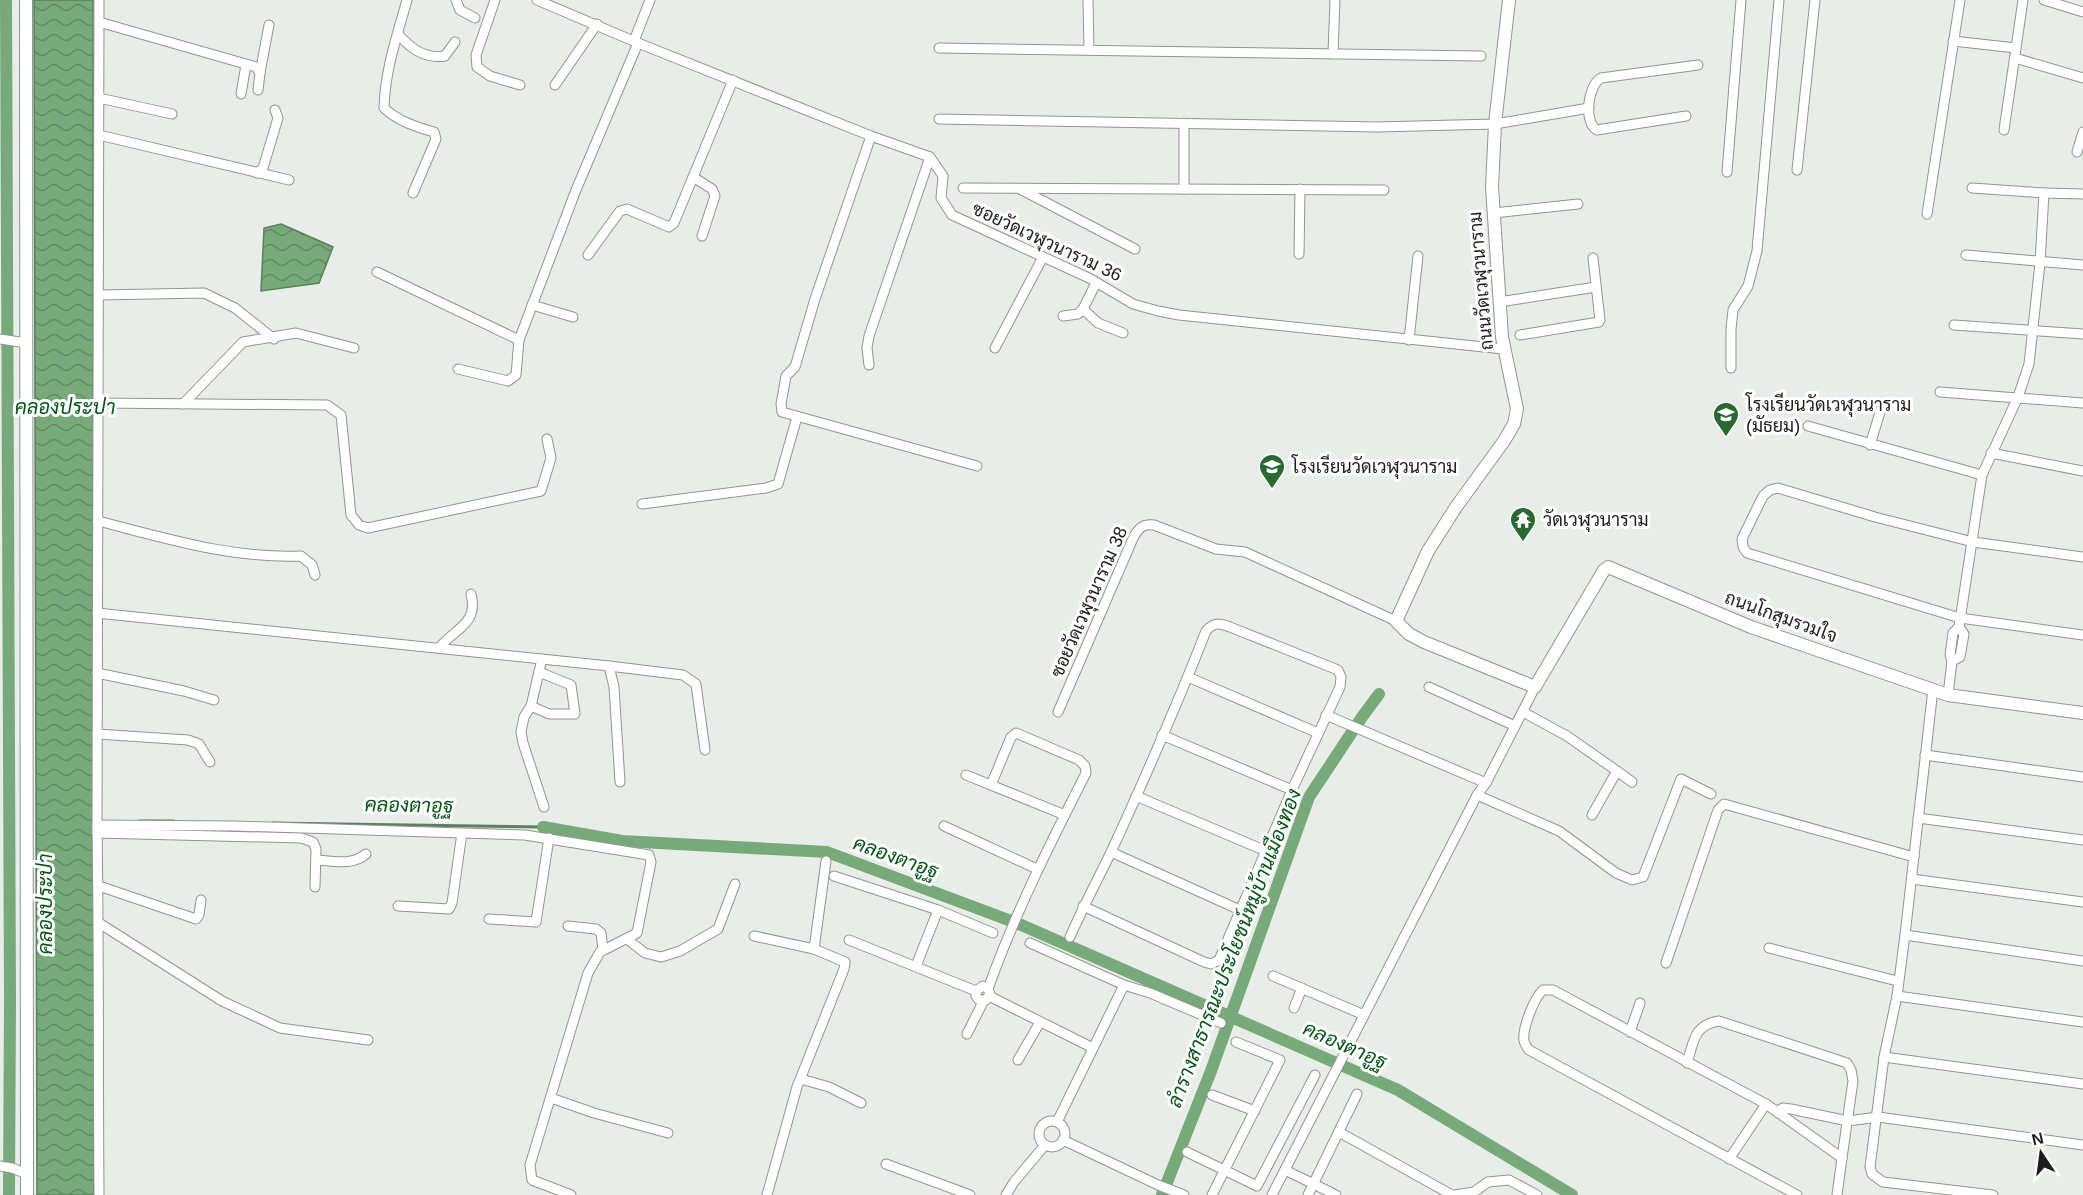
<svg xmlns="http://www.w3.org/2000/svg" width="2083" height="1195" viewBox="0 0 2083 1195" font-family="Helvetica,Sarabun,sans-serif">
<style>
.water{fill:url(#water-waves);stroke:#5c7f5e;stroke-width:1.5}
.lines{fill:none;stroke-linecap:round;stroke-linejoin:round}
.stream{stroke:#5c7f5e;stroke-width:3}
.canal{stroke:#78a97a;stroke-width:12}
.minor-casing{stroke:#919591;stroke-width:11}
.tertiary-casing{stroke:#919591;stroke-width:14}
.minor{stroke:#fff;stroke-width:9}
.tertiary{stroke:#fff;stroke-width:12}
.labels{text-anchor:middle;stroke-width:6;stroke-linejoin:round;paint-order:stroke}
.street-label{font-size:18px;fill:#1b1c1b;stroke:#fff}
.poi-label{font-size:18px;fill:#1b1c1b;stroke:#fff;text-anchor:start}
.water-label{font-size:20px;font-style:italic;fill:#035216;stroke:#fff}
</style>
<defs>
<pattern id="water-waves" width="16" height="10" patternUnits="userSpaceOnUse" patternTransform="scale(1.5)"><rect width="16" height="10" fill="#78a97a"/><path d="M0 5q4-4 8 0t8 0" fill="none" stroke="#628963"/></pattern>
</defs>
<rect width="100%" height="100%" fill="#e9ede9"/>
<g class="water">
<polygon points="34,0 93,0 94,1195 37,1195"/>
<polygon points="281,224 333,247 319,283 261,291 264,228"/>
</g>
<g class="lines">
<g class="stream">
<polyline points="139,821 174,821"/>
<polyline points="273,823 543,827"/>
</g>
<g class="canal">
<polyline points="6,0 10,999 9,1195"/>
<polyline points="543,827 622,841 827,852 1019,924 1398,1090 1572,1195"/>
<polyline points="1162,1195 1211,1071 1309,797 1362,717 1379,694"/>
</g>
<defs>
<g id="minor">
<path d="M99 0 97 825C99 948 98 1072 99 1195"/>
<path d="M407 0C397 36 385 70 384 108 398 121 416 127 434 132L436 139 413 193"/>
<polyline points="456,0 460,10 475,18"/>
<polyline points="495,0 476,55 477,67 490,76 520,85"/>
<polyline points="537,0 638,43 871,136 930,157 943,176 941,198 952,215 1089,278 1133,304 1158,311 1179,315 1503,349"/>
<polyline points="1088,0 1089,50"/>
<polyline points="2044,0 2083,12"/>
<polyline points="99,22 256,67 260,73 258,90"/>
<path d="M398 34C411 49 425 59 445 56L455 42"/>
<polyline points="634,41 650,0"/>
<polyline points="1953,41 2016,48"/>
<polyline points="939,48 1481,56"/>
<polyline points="1333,54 1335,0"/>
<polyline points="2015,58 2083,78"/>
<polyline points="260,73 269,25"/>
<polyline points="555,85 597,24"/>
<polyline points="241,94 246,65"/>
<polyline points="99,98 172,114"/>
<path d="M1686 116 1597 130C1583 122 1588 85 1601 78L1698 65"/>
<polyline points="939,119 1377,127 1495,124 1589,108"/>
<polyline points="2004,130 2023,0"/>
<polyline points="99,135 289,180"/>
<polyline points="871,136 815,299 795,367 786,376 781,404 782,412 977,466"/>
<polyline points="2077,152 2083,132"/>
<polyline points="1797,170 1815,0"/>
<polyline points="1727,172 1741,0"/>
<polyline points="257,173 263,168 278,118 275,110"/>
<polyline points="693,177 712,189 715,196 702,236"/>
<polyline points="963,188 1384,190"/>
<polyline points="1020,189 1135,249"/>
<polyline points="1184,189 1184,123"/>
<polyline points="2044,193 2083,194"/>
<polyline points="1494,213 1578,204"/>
<polyline points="1927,214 1960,0"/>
<polyline points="1299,254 1300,189"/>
<polyline points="588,255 620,211 627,209 669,227 674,223 733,80"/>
<polyline points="1966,255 2083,265"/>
<polyline points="377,272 519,340"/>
<polyline points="99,295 204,293 235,308 274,339"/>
<polyline points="1499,302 1596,287"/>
<polyline points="532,305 573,317"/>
<polyline points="1083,309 1098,323 1123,333"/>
<polyline points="1063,316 1078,314 1083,309 1096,283"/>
<polyline points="1954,325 2083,334"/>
<polyline points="1520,335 1599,322 1600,320 1593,258"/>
<polyline points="0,339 26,343"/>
<polyline points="1409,340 1418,256"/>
<polyline points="995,348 1043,257"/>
<polyline points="869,365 867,348 869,336 930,157"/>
<polyline points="1731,368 1731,329 1733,310 1748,286 1757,251 1779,0"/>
<polyline points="458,369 508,381 516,375 519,340 576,190 638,43"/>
<polyline points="1940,392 2083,403"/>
<polyline points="98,403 327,405 341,415 351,515 359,525 368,528 541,491 551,458 547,439"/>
<polyline points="183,404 243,342 296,333 354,348"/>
<polyline points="1808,426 1982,475"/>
<polyline points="1870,445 1881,409"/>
<polyline points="1991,453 2083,471"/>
<polyline points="642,504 766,488 778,484 797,417"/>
<path d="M98 521C165 538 232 559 301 556L312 565 315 575"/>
<polyline points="2083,557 1973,542 1875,517 1778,488 1770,490 1763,496 1742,539 1743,547 1747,553 1960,618 2083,635"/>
<polyline points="97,613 609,666 614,687 620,782"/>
<path d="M439 648C455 628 479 624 471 594"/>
<polyline points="542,659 531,706 524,717 521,732 523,743 544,807"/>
<polyline points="1952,661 1960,657 1964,634 1959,627"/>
<polyline points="609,666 683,675 696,684 705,750"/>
<polyline points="97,673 184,691 214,700"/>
<polyline points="1188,677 1318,733"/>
<polyline points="1429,687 1515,726"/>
<polyline points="1933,689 1905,935 1897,996 1884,1057 1870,1167 1872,1174 1883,1182 1993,1195"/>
<polyline points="1948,695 1952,661 1950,655 1953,633 1959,627 1982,475 2018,397 2029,364 2040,263 2044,193 1972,188"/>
<polyline points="531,706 549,714 575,714 571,685 539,672"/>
<path d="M1058 712 1134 536C1140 527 1143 524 1154 525L1216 549 1245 552 1396 621"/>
<polyline points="1523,712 1567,736 1617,771 1592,815"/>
<polyline points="1326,715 1486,783"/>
<polyline points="97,734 188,740 199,744 210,762"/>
<polyline points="1162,735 1292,790"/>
<polyline points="1925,755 2083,777"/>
<polyline points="1617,771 1632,782"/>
<polyline points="966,775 1065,815"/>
<polyline points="1477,795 1559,831 1616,873 1632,880 1643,877 1681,779 1711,794"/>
<polyline points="1136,796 1266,851"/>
<polyline points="1918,818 2083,840"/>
<polyline points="97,825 235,826 525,835 649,855 651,862 637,933 600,952 588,973 530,1165 532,1180 571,1195"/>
<polyline points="944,826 1037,869"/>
<polyline points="97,833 301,838 313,842 316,849 315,887"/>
<polyline points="1111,852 1240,910"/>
<path d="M316 860C333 861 352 866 366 854"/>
<polyline points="834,876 938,910 993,933"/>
<polyline points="1912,879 2083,902"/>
<polyline points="99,886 196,919 199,915 201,900"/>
<polyline points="398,906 449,909 452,903 462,833"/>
<polyline points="489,919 536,922 549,838"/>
<polyline points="99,923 222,1001 280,1028 368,1040"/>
<polyline points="568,926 596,929 601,933 603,950"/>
<polyline points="1905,935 2083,961"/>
<polyline points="754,936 814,949"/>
<path d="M1070 937C1083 907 1098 879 1112 850 1145 778 1177 705 1206 631 1214 622 1219 623 1230 627L1338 670 1341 677 1340 687 1292 790 1219 960 1211 964 1204 962 1083 906"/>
<polyline points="627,939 645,953 661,957 680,951 718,929 735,884"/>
<polyline points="849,940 976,991 976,996 979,1000 986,1000 990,994 988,989 983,986 976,991"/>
<polyline points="1030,943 1124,985 1057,1122"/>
<polyline points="1769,948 1897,981"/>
<polyline points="1666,963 1718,810 1724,804 1914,857"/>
<polyline points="916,966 938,910"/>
<polyline points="1273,976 1364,1015"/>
<polyline points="1124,985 1150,993 1221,1023"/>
<path d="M988 989C1015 913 1050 844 1086 773L1085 766 1079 760 1016 733 1011 737 991 785"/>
<polyline points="989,996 1093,1048"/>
<polyline points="1897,996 2083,1022"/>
<polyline points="1294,1008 1302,988"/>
<polyline points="1630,1032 1640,1003"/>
<polyline points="967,1034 984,1000"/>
<polyline points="1884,1057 2083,1084"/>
<polyline points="1018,1060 1040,1022"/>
<path d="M1687 1063C1694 1042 1693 1025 1719 1021L1847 1063 1851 1070 1853 1081 1842 1158"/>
<polyline points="801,1079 829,1087 861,1103"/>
<polyline points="1212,1095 1255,1111"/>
<polyline points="551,1098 594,1113 668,1133"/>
<polyline points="1777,1111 1783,1108 1791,1109 1848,1121 1878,1117 2083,1145"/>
<circle cx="1052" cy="1134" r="13"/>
<polyline points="1339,1132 1452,1195"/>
<polyline points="1063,1140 1158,1185 1184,1195"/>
<polyline points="1187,1152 1257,1186 1315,1075"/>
<polyline points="1729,1159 1766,1104"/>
<polyline points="886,1164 970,1195"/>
<polyline points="0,1166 12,1168 27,1174"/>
<polyline points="1285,1170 1336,1195"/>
<polyline points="767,1195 797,1087 844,969 845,962 814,949 826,861"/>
<polyline points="1006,1195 1014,1182 1045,1145"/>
<polyline points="1212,1195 1280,1060 1236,1042"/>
<polyline points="1272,1195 1477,795 1486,783 1535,687"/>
<polyline points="1308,1195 1357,1094"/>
<polyline points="1455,1195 1474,1192 1488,1182 1509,1180 1537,1195"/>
<path d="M1797 1195 1529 1050C1527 1047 1525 1045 1524 1041 1522 1029 1534 998 1543 990H1553L1766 1104 1842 1158 1837 1195"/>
</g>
<g id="tertiary">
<polyline points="26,0 27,1195"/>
<polyline points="1509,0 1495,124 1492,187 1502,337 1517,409 1514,424 1504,441 1456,507 1428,551 1396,621 1409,634 1424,642 1535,687 1604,570 1608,567 1751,627 1948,695 2083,713"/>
</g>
</defs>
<use href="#minor" class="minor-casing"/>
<use href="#tertiary" class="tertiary-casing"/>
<use href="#minor" class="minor"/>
<use href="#tertiary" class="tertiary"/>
</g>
<defs>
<symbol id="school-pin" viewBox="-11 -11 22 30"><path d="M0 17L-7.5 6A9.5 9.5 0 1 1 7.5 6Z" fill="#296831" stroke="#fff"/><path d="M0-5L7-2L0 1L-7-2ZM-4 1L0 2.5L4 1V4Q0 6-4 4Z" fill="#fff"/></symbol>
<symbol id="temple-pin" viewBox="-11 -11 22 30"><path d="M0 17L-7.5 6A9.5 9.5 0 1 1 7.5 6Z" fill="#296831" stroke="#fff"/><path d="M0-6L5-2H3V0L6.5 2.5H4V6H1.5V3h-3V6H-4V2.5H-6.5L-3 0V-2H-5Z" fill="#fff"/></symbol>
</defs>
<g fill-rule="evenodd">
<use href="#school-pin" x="1711" y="400" width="30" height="40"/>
<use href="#school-pin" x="1257" y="452" width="30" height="40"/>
<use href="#temple-pin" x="1508" y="505" width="30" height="40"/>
</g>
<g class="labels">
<g class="street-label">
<text transform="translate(1047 242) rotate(25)" y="6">ซอยวัดเวฬุวนาราม 36</text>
<text transform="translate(1481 281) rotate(-95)" y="6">ถนนวัดเวฬุวนาราม</text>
<text transform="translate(1089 602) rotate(-66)" y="6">ซอยวัดเวฬุวนาราม 38</text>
<text transform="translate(1781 617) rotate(20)" y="6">ถนนโกสุมรวมใจ</text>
</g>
<g class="poi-label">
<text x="1746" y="411">โรงเรียนวัดเวฬุวนาราม<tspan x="1746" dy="21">(มัธยม)</tspan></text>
<text x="1292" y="473">โรงเรียนวัดเวฬุวนาราม</text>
<text x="1543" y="526">วัดเวฬุวนาราม</text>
</g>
<g class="water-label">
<text x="65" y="414">คลองประปา</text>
<text transform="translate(409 805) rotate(1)" y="7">คลองตาอูฐ</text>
<text transform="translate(896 857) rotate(20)" y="7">คลองตาอูฐ</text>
<text transform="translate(45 904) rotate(-90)" y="7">คลองประปา</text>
<text transform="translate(1234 948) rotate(-69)" y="7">ลำรางสาธารณะประโยชน์หมู่บ้านเมืองทอง</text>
<text transform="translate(1345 1045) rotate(24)" y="7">คลองตาอูฐ</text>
</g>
</g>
<g transform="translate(2041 1153) rotate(347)" stroke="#ffffff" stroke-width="4.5" paint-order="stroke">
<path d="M0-4.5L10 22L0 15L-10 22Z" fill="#1b1c1b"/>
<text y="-9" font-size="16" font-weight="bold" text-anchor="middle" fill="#1b1c1b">N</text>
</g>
</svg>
